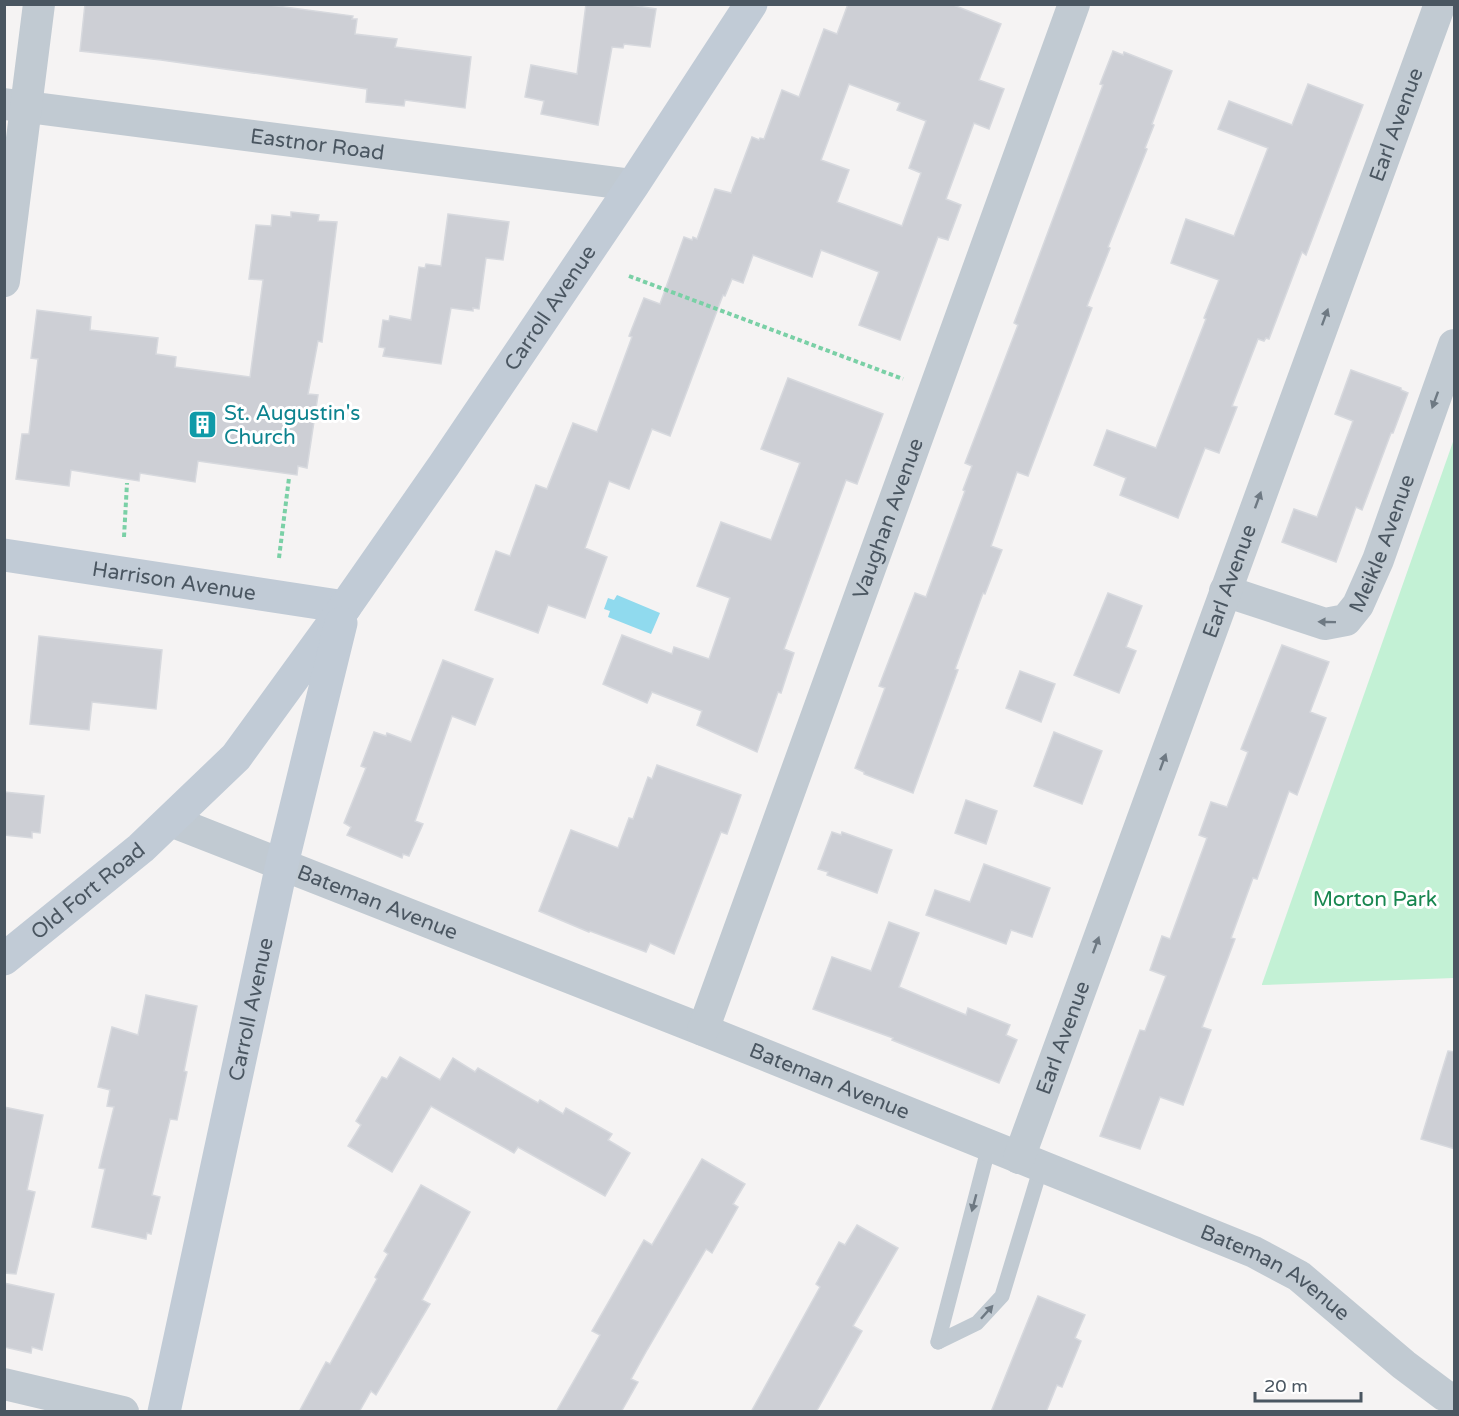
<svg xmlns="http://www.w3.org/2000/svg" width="1459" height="1416" viewBox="0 0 1459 1416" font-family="'Varela Round',sans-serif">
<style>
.green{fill:#c3f1d5}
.water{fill:#90daee}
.building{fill:#cdcfd5;stroke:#d7d9de;stroke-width:1.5;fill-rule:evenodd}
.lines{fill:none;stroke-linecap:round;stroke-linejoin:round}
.path{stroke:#7ad0a6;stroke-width:4;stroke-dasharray:4.5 3;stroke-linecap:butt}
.lane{stroke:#c1cad2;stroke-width:15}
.street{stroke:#c1cad2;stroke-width:32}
.secondary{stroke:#c1cbd6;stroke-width:33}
.oneway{fill:#6e7983}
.labels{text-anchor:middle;stroke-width:6;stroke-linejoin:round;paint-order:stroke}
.street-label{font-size:21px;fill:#4a5661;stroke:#fff}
.culture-label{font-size:21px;fill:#0d838f;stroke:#fff;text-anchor:start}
.park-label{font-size:21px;fill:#17864f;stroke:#fff}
</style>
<rect width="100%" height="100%" fill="#f5f3f3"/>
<polygon class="green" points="1454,439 1454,978 1262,985 1262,984"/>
<polygon class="water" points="617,595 660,613 651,634 608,617 610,611 604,609 608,598 614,600"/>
<g class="building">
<polygon points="85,4 262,4 353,16 352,19 357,19 355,34 397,39 395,47 471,57 465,108 405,100 404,106 366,102 367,89 161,60 80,51"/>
<polygon points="586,4 624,4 656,9 650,47 624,44 623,48 612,47 598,125 541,114 544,101 525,97 531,65 577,74"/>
<path d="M848 4H951L1001 24 979 80 1004 89 989 129 974 123 946 199 961 205 948 240 938 237 900 340 859 325 879 272 821 250 812 277 753 255 743 283 732 279 725 296 723 295 670 436 652 429 629 489 609 481 585 548 607 557 585 618 548 605 538 633 475 610 496 551 510 556 536 485 547 489 573 423 597 432 632 337 629 336 644 298 660 304 684 237 692 240 693 237 697 239 715 189 731 193 752 137 759 140 760 138 764 139 782 90 799 97 824 29 837 34ZM849 84 900 103 897 110 926 121 909 168 921 173 902 226 837 202 849 170 821 160Z"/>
<polygon points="1113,51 1123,55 1124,52 1172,71 1152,124 1154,125 1145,148 1147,149 1108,247 1110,248 1087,306 1092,308 1028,476 1017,472 991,546 1002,550 985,594 983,593 955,669 958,670 913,793 864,774 864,772 855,768 885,688 879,686 915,593 926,597 965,491 963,490 972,466 965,463 1018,325 1014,323 1103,85 1100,84"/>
<polygon points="1308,84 1363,105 1306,255 1302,252 1269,339 1266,338 1264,341 1258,339 1232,406 1237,407 1219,453 1205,448 1178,518 1120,495 1126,478 1094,465 1107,430 1156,448 1206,319 1204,318 1219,280 1171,263 1186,219 1234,236 1268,148 1218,129 1229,101 1292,125"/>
<polygon points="291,212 319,215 318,221 337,222 322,342 318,341 308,394 318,395 307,468 298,466 297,475 198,461 195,482 140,473 139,481 71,470 69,486 16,479 22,434 29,434 38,359 31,358 37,310 91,317 90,330 158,338 156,354 176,357 175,367 250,377 263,280 249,279 256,225 271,226 272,215 291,217"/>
<polygon points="448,214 509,222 503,260 486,258 479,309 473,308 473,311 451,308 441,364 383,356 385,348 379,347 383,320 389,321 390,316 411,320 419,267 425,268 426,264 441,266"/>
<polygon points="1351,370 1401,388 1401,390 1408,393 1393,433 1391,433 1362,510 1356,507 1336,562 1282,542 1294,509 1317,517 1353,421 1335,414"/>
<polygon points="788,378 883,414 857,484 846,480 784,649 794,653 781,693 778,692 757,752 697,725 702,711 652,692 647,703 603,684 622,635 672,654 674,647 709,659 730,598 697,586 721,522 771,540 800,463 761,449"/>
<polygon points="1108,593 1142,606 1126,647 1136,651 1119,693 1074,675"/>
<polygon points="39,636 162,650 156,709 92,702 89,730 30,724"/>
<polygon points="1282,645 1329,662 1310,712 1326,718 1297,795 1289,791 1257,879 1253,878 1231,938 1235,939 1202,1027 1211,1030 1183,1105 1160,1097 1140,1149 1100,1136 1140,1030 1145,1031 1166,976 1150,970 1162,936 1170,939 1207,838 1199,835 1211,802 1227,807 1248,752 1241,749"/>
<polygon points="443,660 493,679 475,725 452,716 415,821 423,824 409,856 403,854 402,858 347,835 351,827 344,823 366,768 361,766 374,732 386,736 387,733 411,742"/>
<polygon points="1020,671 1055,684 1041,722 1006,708"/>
<polygon points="1054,732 1102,751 1082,804 1034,786"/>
<polygon points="657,765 741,795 727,834 721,832 674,954 650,943 646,952 590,931 589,932 539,911 571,830 618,848 629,818 633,819 648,777 652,779"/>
<polygon points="4,792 44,796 40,833 32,832 32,838 4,835"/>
<polygon points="966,800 997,811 986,844 955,833"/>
<polygon points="832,832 841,835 842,832 892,850 877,893 827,875 828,872 818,869"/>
<polygon points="984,864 1050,888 1032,937 1011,930 1006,944 926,915 935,890 970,902"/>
<polygon points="889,922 919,933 899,987 966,1015 968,1008 1010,1025 1006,1035 1017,1040 999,1083 892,1040 893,1038 813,1009 832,957 871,971"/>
<polygon points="146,995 197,1006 184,1071 187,1072 177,1120 170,1119 152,1195 160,1197 151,1234 147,1233 146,1239 92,1227 105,1169 99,1168 114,1107 107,1106 110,1090 98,1087 112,1027 138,1035"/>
<polygon points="1448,1051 1455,1052 1455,1149 1421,1139"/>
<polygon points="400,1057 440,1080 453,1058 475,1072 478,1068 538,1103 540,1100 563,1114 566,1108 612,1134 608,1140 630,1153 605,1196 518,1147 514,1153 431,1106 392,1172 348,1146 361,1125 356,1121 382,1077 387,1079"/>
<polygon points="4,1107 43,1115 27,1190 35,1192 16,1274 4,1273"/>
<polygon points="702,1159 745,1184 733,1204 738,1207 712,1253 706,1249 647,1350 631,1379 638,1382 621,1412 556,1412 600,1335 592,1331 644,1240 652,1245"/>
<polygon points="421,1185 470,1212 422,1300 430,1304 376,1395 371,1391 359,1412 299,1412 326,1362 330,1364 377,1279 375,1277 388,1254 384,1251"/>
<polygon points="857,1225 898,1248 853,1326 862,1331 816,1412 751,1412 820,1287 816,1284 839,1242 845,1245"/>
<polygon points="4,1283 54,1294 42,1350 32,1347 31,1353 4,1347"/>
<polygon points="1038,1296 1085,1315 1075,1338 1081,1341 1062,1387 1057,1385 1046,1412 991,1412"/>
</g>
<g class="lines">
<g class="path">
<polyline points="629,276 903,379"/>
<polyline points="124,537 127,483"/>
<polyline points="279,558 289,478"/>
</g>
<g class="lane">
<polyline points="938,1342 977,1323 1002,1296 1041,1167"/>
<polyline points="938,1342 989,1146"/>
</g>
<g class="street">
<path id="s1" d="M4 104 633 185"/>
<polyline points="4,281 39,4"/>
<path id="s2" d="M1225 591 1325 624 1346 620 1358 605 1378 560 1454 345"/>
<path id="s3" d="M171 821 703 1030 1254 1252 1299 1276 1404 1365 1444 1395 1454 1399"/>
<path id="s4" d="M703 1030 1074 4"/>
<path id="s5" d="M1019 1158 1440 4"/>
<polyline points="4,1384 123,1412"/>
</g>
<g class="secondary">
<path id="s6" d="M4 555 345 607"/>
<path id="s7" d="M4 959 141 848 236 757 345 607 444 465 633 185 751 4"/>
<path id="s8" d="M164 1412 282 864 341 623"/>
</g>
</g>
<defs><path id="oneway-solid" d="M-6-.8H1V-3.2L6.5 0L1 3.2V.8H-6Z" transform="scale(1.5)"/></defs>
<g class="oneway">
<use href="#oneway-solid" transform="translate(1325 317) rotate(-70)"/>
<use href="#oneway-solid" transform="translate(1435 400) rotate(110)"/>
<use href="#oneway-solid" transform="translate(1258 500) rotate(-70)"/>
<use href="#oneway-solid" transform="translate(1327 622) rotate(-179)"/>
<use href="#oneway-solid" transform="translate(1163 762) rotate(-70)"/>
<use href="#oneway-solid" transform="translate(1096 945) rotate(-70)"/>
<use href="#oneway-solid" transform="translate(974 1203) rotate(105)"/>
<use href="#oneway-solid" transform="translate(987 1312) rotate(-48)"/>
</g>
<defs>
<symbol id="building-square" viewBox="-11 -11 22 22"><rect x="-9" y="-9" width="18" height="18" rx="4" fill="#0f9aa8" stroke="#fff"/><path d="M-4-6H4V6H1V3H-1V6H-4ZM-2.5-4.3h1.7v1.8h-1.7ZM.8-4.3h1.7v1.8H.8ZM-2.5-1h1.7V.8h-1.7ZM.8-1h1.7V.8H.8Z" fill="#fff"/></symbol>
</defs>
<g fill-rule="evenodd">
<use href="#building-square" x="186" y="408" width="33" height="33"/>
</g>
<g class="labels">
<g class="street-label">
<text dy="7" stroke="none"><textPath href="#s5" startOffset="1100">Earl Avenue</textPath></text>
<text dy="7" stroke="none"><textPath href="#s1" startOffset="316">Eastnor Road</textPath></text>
<text dy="7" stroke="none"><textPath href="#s7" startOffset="856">Carroll Avenue</textPath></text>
<text dy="7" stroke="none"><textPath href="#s4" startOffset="544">Vaughan Avenue</textPath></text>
<text dy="7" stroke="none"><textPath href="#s2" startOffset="212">Meikle Avenue</textPath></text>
<text dy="7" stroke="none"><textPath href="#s6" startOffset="172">Harrison Avenue</textPath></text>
<text dy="7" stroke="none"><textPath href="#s5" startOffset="614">Earl Avenue</textPath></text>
<text dy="7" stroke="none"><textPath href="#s7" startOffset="108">Old Fort Road</textPath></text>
<text dy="7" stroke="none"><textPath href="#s3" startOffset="222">Bateman Avenue</textPath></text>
<text dy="7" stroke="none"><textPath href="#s8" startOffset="412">Carroll Avenue</textPath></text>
<text dy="7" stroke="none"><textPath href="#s5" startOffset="128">Earl Avenue</textPath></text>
<text dy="7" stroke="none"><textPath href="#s3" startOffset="708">Bateman Avenue</textPath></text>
<text dy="7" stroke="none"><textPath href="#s3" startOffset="1194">Bateman Avenue</textPath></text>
</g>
<g class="culture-label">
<text x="224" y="420">St. Augustin's<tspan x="224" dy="24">Church</tspan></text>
</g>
<g class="park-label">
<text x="1375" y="906">Morton Park</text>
</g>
</g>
<rect width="1459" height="1416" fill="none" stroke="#4a5661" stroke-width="12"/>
<path d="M1255 1392v9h106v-9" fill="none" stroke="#4a5661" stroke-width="3"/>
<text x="1264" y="1392" font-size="18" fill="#4a5661" stroke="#ffffff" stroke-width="4.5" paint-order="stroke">20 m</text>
</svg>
